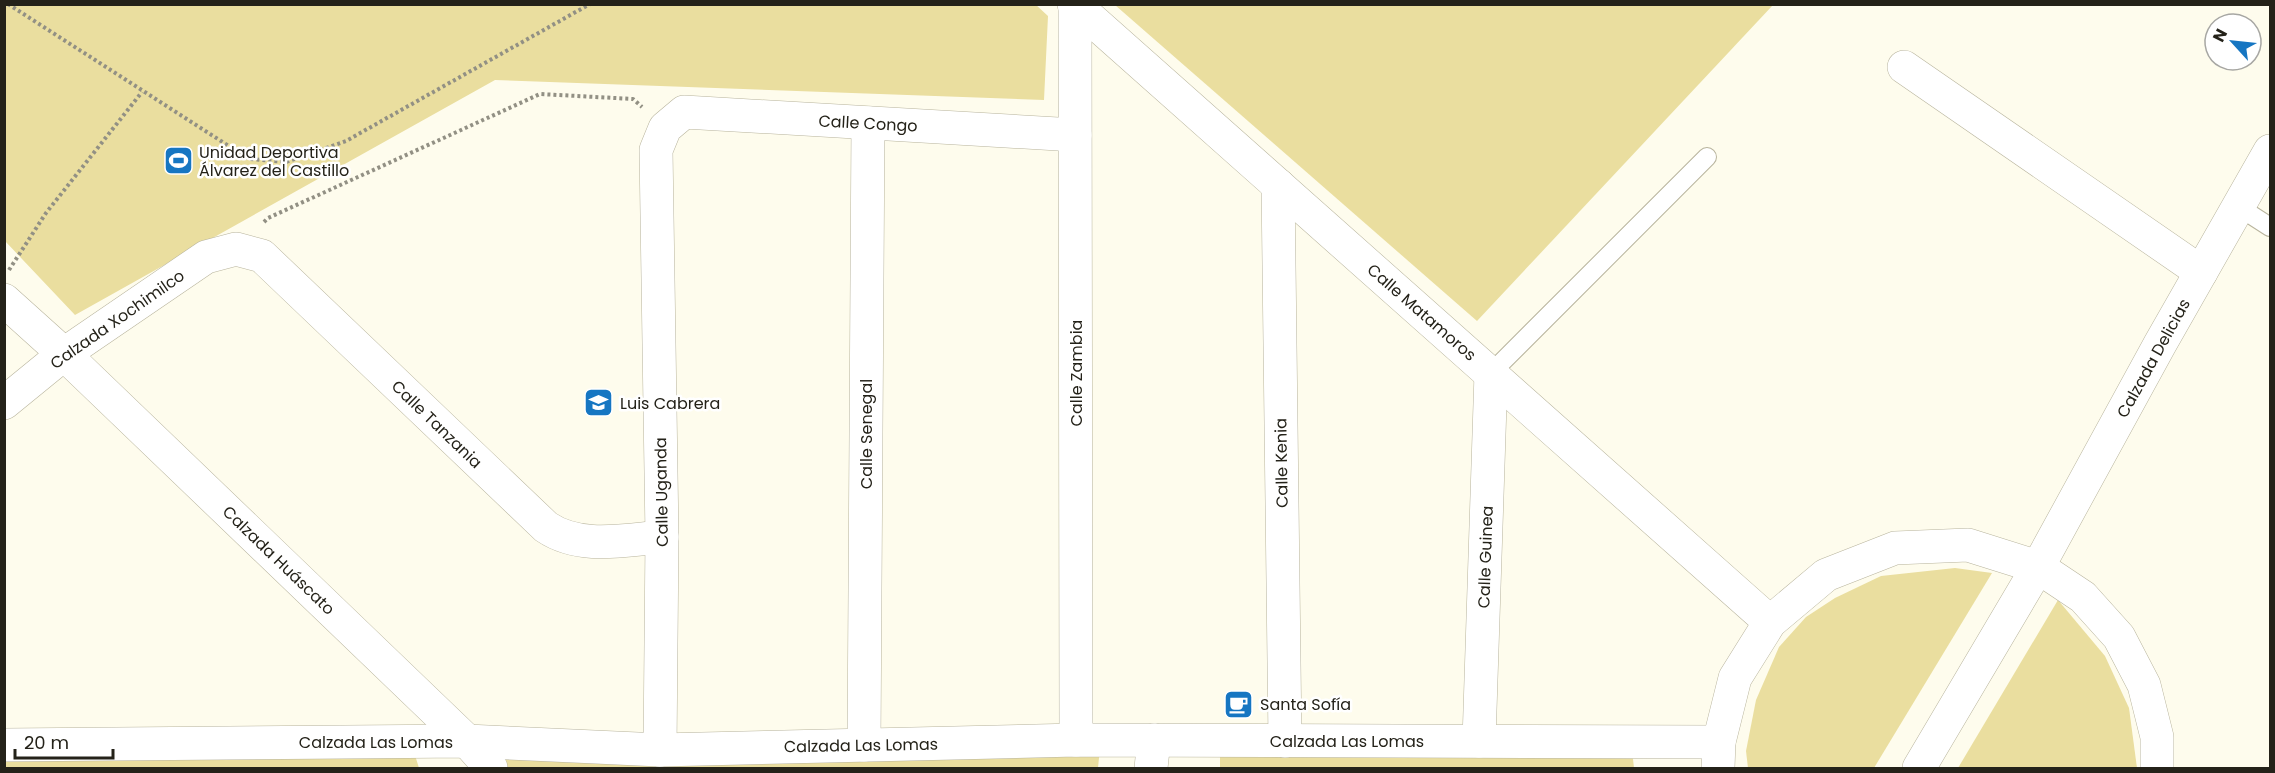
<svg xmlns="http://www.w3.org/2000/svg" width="2275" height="773" viewBox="0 0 2275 773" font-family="Poppins,sans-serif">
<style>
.green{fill:#eade9f}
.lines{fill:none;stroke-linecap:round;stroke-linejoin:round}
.lane-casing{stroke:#b8b49d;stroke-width:20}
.street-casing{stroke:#b8b49d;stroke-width:34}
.path{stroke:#929084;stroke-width:4;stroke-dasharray:3 3;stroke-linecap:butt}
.lane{stroke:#fff;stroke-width:18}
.street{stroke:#fff;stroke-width:33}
.labels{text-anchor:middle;stroke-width:5;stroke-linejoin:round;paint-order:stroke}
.street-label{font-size:16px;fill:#242219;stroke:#fff}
.poi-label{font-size:16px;fill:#242219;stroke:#fff;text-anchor:start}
</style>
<rect width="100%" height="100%" fill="#fefced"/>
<g class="green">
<polygon points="1035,4 1048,16 1044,100 495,80 75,315 5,241 5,5"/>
<polygon points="1115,5 1773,5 1477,321"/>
<polygon points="1955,568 1992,573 1874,768 1748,768 1746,751 1756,700 1779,647 1806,617 1835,598 1881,576"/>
<polygon points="2058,600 2105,656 2129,708 2137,768 1958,768"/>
<polygon points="1100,748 1098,768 491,768 477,752"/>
<polygon points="1220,749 1632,750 1634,768 1220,768"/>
<polygon points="414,752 419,768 5,768 4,754"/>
</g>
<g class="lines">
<defs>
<g id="lane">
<polyline points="2239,207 2270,227"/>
<polyline points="1491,373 1707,157"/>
</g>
<g id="street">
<polyline points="1074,4 1770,622"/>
<polyline points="1075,5 1076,740"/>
<polyline points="1904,67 2201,272"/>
<polyline points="1278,185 1285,741"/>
<polyline points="4,300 64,354 467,741 491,768"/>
<path d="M4 403 64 354 206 257 236 249 262 256 546 527C580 550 624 540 662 537"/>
<polyline points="1479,741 1491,373"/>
<polyline points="4,745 467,741 660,750 1076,740 1719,742"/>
<polyline points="864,745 868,123"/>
<polyline points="660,750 662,537 656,150 665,128 684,112 1075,135"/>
<polyline points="1151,768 1154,740"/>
<polyline points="1718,768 1719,742 1735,678 1770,622 1826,575 1895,548 1968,545 2038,567 2083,597 2119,637 2144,685 2157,737 2157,768"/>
<polyline points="1919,768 2038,567 2160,344 2270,151"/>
</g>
</defs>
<use href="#lane" class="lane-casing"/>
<use href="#street" class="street-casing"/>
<g class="path">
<polyline points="8,4 249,159 286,162 346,141 590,4"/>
<polyline points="264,222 268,218 540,94 633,99 642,107"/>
<polyline points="9,270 46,213 142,92"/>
</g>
<use href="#lane" class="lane"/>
<use href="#street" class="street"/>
</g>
<defs>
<symbol id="stadium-square" viewBox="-11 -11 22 22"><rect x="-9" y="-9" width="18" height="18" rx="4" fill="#1676c2" stroke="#fff"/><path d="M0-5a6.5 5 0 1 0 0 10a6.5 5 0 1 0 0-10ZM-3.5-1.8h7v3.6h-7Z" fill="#fff"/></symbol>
<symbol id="school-square" viewBox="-11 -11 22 22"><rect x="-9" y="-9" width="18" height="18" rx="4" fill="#1676c2" stroke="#fff"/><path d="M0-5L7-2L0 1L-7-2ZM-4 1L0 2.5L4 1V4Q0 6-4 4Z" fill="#fff"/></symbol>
<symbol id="cafe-square" viewBox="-11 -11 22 22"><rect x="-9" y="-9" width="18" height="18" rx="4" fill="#1676c2" stroke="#fff"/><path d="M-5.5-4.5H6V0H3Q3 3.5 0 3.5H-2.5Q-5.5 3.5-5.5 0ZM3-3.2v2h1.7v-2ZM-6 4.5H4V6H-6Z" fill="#fff"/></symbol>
</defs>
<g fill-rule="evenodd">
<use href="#stadium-square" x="162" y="144" width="33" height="33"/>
<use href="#school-square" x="582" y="386" width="33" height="33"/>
<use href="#cafe-square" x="1222" y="688" width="33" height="33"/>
</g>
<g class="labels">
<g class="street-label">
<text transform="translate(868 123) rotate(3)" y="6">Calle Congo</text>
<text transform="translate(1422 312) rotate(41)" y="6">Calle Matamoros</text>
<text transform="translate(117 319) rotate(-35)" y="6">Calzada Xochimilco</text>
<text transform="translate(2153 358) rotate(-61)" y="6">Calzada Delicias</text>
<text transform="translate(1076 373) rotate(-90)" y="6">Calle Zambia</text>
<text transform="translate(437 424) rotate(44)" y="6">Calle Tanzania</text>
<text transform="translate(866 434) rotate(-90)" y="6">Calle Senegal</text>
<text transform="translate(1281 463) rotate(-91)" y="6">Calle Kenia</text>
<text transform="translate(661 492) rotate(-91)" y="6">Calle Uganda</text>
<text transform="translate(1485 557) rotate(-88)" y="6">Calle Guinea</text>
<text transform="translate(279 560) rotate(44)" y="6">Calzada Huáscato</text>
<text x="1347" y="747">Calzada Las Lomas</text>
<text x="376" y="748">Calzada Las Lomas</text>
<text transform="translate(861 745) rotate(-1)" y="6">Calzada Las Lomas</text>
</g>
<g class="poi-label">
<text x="199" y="158">Unidad Deportiva<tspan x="199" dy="18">Álvarez del Castillo</tspan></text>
<text x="620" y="409">Luis Cabrera</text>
<text x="1260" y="710">Santa Sofía</text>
</g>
</g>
<rect width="2275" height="773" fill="none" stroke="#242219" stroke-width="12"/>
<g transform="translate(2233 42) rotate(297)"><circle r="28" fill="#ffffff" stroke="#a7a7a3" stroke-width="1.5"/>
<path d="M0-4.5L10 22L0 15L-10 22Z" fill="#1676c2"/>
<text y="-9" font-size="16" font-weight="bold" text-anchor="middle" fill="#242219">N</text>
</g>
<path d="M15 749v9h98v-9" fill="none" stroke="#242219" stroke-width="3"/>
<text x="24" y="749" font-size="18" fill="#242219" stroke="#ffffff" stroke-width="4.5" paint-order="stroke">20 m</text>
</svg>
